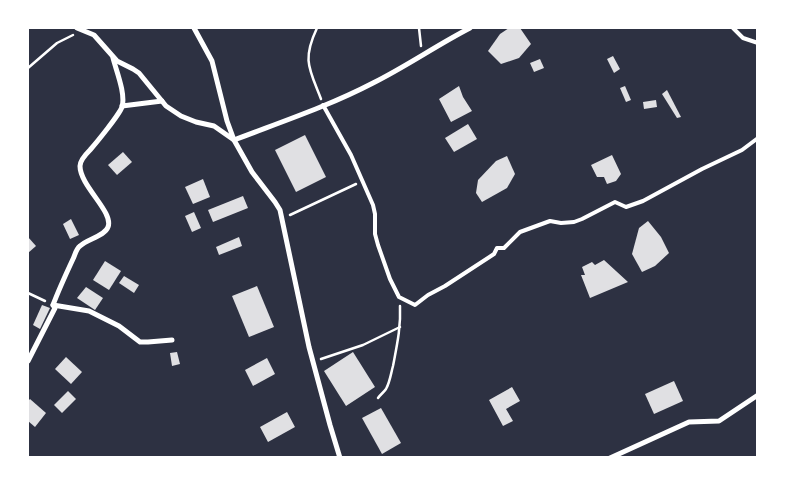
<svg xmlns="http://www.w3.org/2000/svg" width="785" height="485" viewBox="0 0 785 485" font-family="Merriweather,serif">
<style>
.building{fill:#e0e0e3}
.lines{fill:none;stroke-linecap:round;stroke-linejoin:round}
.path{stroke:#fff;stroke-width:2.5}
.service{stroke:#fff;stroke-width:4}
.minor{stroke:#fff;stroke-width:5}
</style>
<rect width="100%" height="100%" fill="#2d3142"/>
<g class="building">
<polygon points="509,28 520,28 531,44 519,58 501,64 488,51 500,34"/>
<polygon points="613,56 620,69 614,73 607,59"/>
<polygon points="540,59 544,68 534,72 530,63"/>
<polygon points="459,86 463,97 472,111 451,122 439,99"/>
<polygon points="625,86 631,100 626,102 620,88"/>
<polygon points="667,90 681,117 677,118 662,94"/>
<polygon points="656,100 657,107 644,109 643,102"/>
<polygon points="468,124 477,139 454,152 445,138"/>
<polygon points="305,135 326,177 296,192 275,150"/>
<polygon points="123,152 132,162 117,175 108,165"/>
<polygon points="612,155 621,174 616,181 607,184 604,177 597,177 591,165"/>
<polygon points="507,156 515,174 507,188 482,202 476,193 478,180 496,161"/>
<polygon points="203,179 210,197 193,204 185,187"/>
<polygon points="243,196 248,208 213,222 208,210"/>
<polygon points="194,212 201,228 192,232 185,216"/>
<polygon points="71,219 79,235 70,239 63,224"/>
<polygon points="648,221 661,237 669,253 655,266 642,272 632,254 639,228"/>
<polygon points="28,237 36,246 28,253"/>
<polygon points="239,237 242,246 219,255 216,247"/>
<polygon points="604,260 628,282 590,298 581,275 585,275 582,267 592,262 595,265"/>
<polygon points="105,261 121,271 109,290 93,280"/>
<polygon points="124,276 139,285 134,293 119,283"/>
<polygon points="257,286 274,327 249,337 232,296"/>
<polygon points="86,287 103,298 95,310 77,298"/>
<polygon points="42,305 50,308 40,329 33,325"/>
<polygon points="177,352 180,364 172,366 170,353"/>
<polygon points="353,352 375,387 346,406 324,371"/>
<polygon points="66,357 82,372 71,384 55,369"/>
<polygon points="267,358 275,374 253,386 245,370"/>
<polygon points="674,381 683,401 654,414 645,394"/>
<polygon points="512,387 520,401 506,409 513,421 503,426 489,400"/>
<polygon points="68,391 76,399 62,413 54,405"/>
<polygon points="30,399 46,413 35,427 28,421 28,401"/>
<polygon points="381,408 401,443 382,454 362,418"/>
<polygon points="287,412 295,427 268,442 260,427"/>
</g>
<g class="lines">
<g class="path">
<path d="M317 28C302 60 309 68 321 99"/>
<polyline points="419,28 421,46"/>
<polyline points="28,68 57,43 73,35"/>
<polyline points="290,215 356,184"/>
<polyline points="28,293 45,301"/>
<polyline points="321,359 363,345 400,327"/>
<path d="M378 398C380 395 384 392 386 389 390 382 391 373 393 366 397 345 401 327 400 306"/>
</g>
<g class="service">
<polyline points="733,28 743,38 758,43"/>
<polyline points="323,105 351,155 373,205 375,214 375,234 378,245 390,279 399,297 415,305 428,295 445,286 494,254 497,248 504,248 520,232 550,221 561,223 574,222 582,219 615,202 626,207 643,201 702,169 742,150 758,138"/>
</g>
<g class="minor">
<path d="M77 28 94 35 117 61 133 69 139 73 166 106 181 116 196 122 214 126 234 140C281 122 329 106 373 83 407 66 437 45 470 28"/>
<polyline points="194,28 212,61 227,121 234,140 252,172 275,202 280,210 309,347 330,425 340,458"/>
<polyline points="122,106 162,101"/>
<polyline points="53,305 89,311 119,326 140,342 148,342 172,340"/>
<path d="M28 361 55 308 53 305C59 289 66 274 73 259 75 255 76 249 80 246 87 239 105 236 108 227 114 212 80 186 80 166 80 160 86 154 90 150 97 142 119 115 122 107 126 94 116 70 113 58"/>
<polyline points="610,458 689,422 719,421 758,395"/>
</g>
</g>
<rect width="785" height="485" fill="none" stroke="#ffffff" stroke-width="58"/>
</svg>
